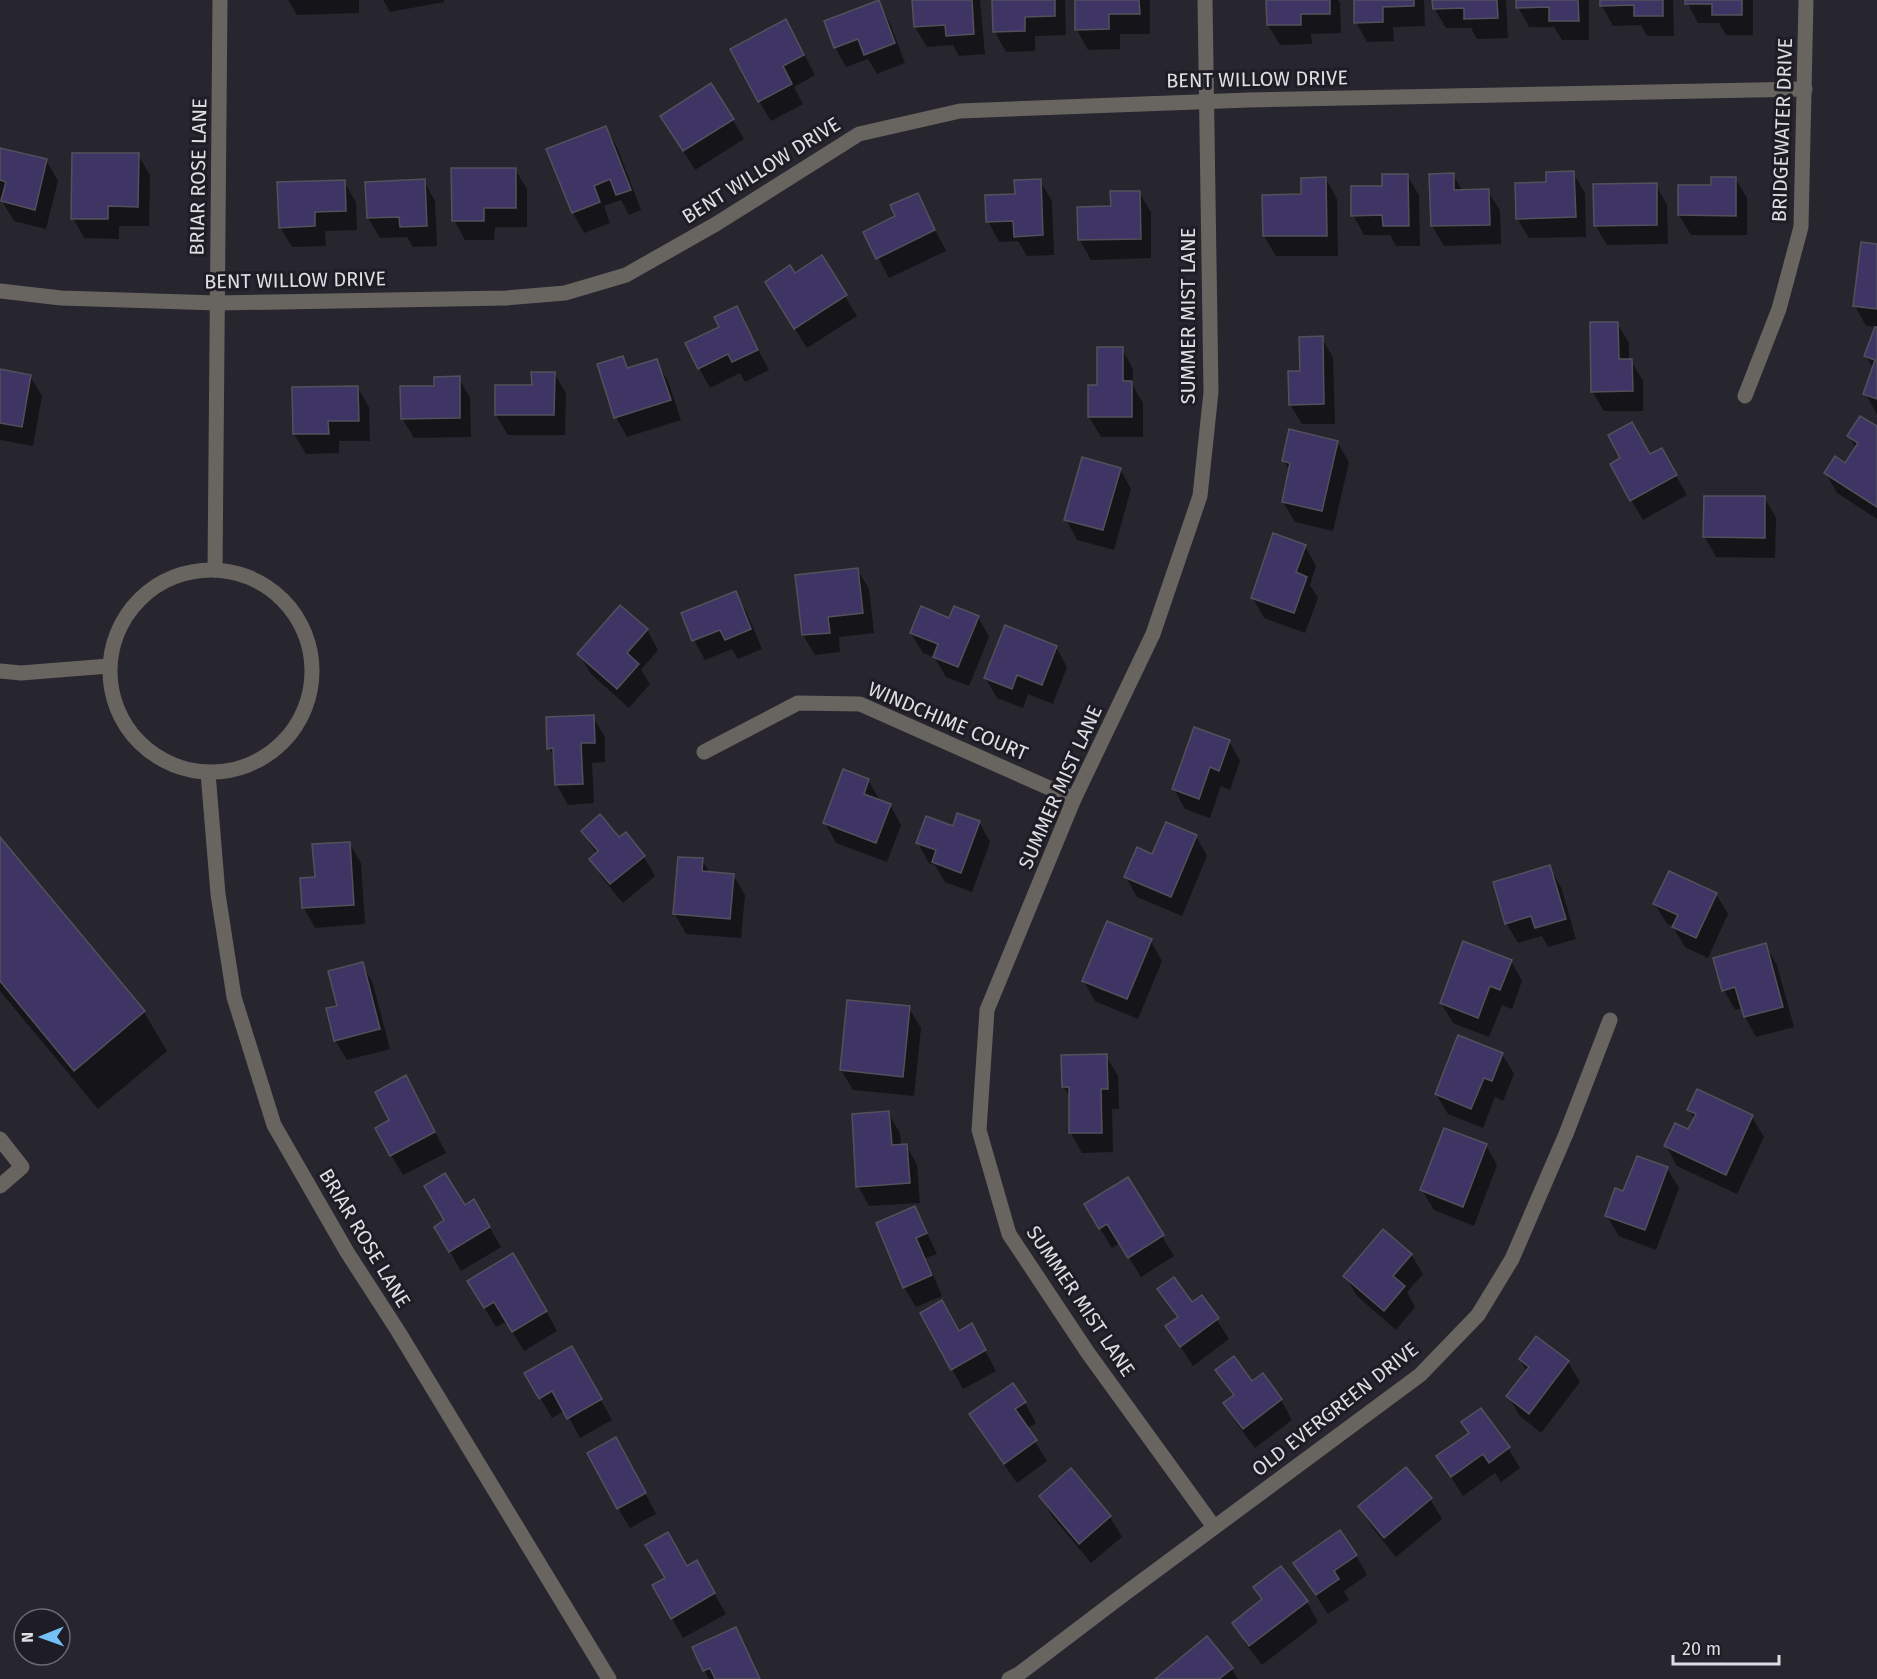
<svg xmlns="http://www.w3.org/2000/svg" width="1877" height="1679" viewBox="0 0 1877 1679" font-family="'Fira Sans',sans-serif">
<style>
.shadow{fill:#0007}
.building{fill:#3e3564;stroke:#52515b;stroke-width:1.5}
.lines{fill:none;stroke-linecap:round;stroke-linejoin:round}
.service{stroke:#686460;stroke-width:15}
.minor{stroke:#686460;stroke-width:15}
.labels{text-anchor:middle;stroke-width:6;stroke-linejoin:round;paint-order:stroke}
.street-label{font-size:20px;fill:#dedee4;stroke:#1e1d25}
</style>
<rect width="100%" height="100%" fill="#27262f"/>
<g class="shadow">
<polygon points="288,0 359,0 359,13 297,15"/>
<polygon points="383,0 444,0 444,2 390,12"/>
<polygon points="913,0 980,0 985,54 959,56 953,45 927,47 915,27"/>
<polygon points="994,0 1065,0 1066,35 1035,36 1035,51 1006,52 995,32"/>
<polygon points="1076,0 1150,0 1150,34 1120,34 1120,49 1088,50 1077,30"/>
<polygon points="1268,0 1338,0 1340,3 1341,33 1311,34 1312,44 1280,45 1268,25"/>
<polygon points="1355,0 1424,0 1425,26 1393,27 1394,41 1367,42 1356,22"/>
<polygon points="1434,0 1506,0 1508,38 1477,39 1471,28 1446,28 1434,8"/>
<polygon points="1518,0 1589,0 1589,40 1562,40 1554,27 1529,27 1518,7"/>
<polygon points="1602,0 1673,0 1674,36 1647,36 1641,25 1613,26 1602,6"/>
<polygon points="1686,0 1753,0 1753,35 1726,35 1719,23 1698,23"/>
<polygon points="878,1 889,21 905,63 877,74 868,59 846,67 835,47"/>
<polygon points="797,41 815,75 794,87 803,104 771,121 759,101"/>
<polygon points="732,119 744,139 695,170 674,136"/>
<polygon points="606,127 617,147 641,210 629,215 621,200 604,206 610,223 584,233 573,213 548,149"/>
<polygon points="0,149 46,160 58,181 46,229 14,221 2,201 3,198 0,197"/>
<polygon points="138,155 150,175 149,226 119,226 119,239 84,238 73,218"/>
<polygon points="515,169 527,189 527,227 495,227 494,240 465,240 454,220"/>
<polygon points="1573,173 1585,193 1586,237 1529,238 1517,218 1548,184"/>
<polygon points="1453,174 1463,192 1488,191 1500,211 1501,244 1444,246 1432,226"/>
<polygon points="1407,175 1419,195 1420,246 1396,246 1390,235 1364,235 1353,215 1384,187"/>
<polygon points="1735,178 1747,198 1747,235 1691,235 1679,215 1712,186"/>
<polygon points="1326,179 1337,199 1338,256 1276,256 1264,236 1302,196"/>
<polygon points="424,181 435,201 437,246 413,247 407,237 380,238 368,218 366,183"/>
<polygon points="1040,181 1052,201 1054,255 1027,256 1018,241 999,242 988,221 1016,195"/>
<polygon points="344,182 356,202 357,230 325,231 326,246 292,247 280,227"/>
<polygon points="1656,185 1667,205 1668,244 1607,245 1595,225"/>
<polygon points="1139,192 1151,212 1151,258 1091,260 1079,239 1112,208"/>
<polygon points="917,195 946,251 889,278 865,232 897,217"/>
<polygon points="1877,246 1877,327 1866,326 1855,306"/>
<polygon points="821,257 857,316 807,348 778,302 794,275"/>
<polygon points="736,308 769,370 745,382 740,373 710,388 699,368 721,327"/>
<polygon points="1617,323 1629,343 1629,361 1631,361 1643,381 1643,411 1604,411 1592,391"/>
<polygon points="1877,329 1877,414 1865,393 1873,369 1866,356"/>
<polygon points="1322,338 1333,358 1335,424 1302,424 1290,404 1301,372"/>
<polygon points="1122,349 1133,369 1133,386 1143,403 1143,437 1101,437 1089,417 1099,387"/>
<polygon points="622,358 629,369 656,361 668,381 681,420 627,437 616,417"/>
<polygon points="554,373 566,393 565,435 508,435 496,415"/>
<polygon points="30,376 42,396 33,446 0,440 0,378"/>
<polygon points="459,378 470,398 471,437 414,438 402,418 436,387"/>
<polygon points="357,387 369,407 370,441 339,441 339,453 306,454 294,434"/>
<polygon points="1877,428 1877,519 1837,493 1826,473 1846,465 1856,448 1849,436"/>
<polygon points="1337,442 1349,462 1333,531 1295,522 1283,502 1290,472 1284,461"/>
<polygon points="1661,450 1687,495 1643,520 1631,500 1650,456"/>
<polygon points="1120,469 1131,489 1114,550 1077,540 1066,519"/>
<polygon points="1764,497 1776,518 1775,558 1716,557 1705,537"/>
<polygon points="1305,546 1316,566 1310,585 1318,598 1305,633 1264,618 1253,598"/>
<polygon points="857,569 869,589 874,633 839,637 840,652 815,655 803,635"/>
<polygon points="735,593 747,613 762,649 738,659 732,649 705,660 694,640"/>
<polygon points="978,617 989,637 969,686 946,677 935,658 923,653 911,633 950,620"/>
<polygon points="647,630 658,650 641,670 650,684 629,708 591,674 579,654"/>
<polygon points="1056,647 1067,667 1053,704 1028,694 1023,708 997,698 985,677"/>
<polygon points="593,717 605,737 605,762 592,763 594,803 568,805 557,785 555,759 549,748"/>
<polygon points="1229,741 1240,761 1230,790 1221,786 1210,818 1185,809 1174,789"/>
<polygon points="868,780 880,801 890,805 901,825 887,862 836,843 825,823"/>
<polygon points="979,822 990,842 972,892 945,882 935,865 929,863 918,843 954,828"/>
<polygon points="582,831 619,839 644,857 655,876 623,903 603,879 591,859 596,853"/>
<polygon points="1196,836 1207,856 1182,916 1137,897 1126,877"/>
<polygon points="0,839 144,1012 167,1051 98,1109 0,991"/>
<polygon points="349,843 361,863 365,924 315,928 304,908 302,879 316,878"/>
<polygon points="702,860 710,873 733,875 745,895 741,938 686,934 675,914"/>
<polygon points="1549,867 1561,887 1576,939 1548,947 1542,936 1518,943 1506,923"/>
<polygon points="1716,894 1728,914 1708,958 1685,947 1673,927 1667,924 1655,904"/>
<polygon points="1151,941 1162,961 1138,1019 1095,1001 1084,981"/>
<polygon points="1765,945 1777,965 1794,1027 1756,1037 1745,1017 1743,1008 1735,1010 1724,990"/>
<polygon points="1511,961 1522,981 1512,1009 1502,1005 1489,1037 1453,1023 1441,1003"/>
<polygon points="362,964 373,984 390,1049 347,1060 335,1040 339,1007"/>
<polygon points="909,1008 921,1028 914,1096 853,1090 841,1070"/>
<polygon points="1502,1054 1514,1074 1503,1101 1495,1097 1483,1128 1448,1114 1436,1094"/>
<polygon points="1106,1056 1118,1076 1119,1109 1112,1109 1113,1152 1082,1153 1071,1133 1070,1098 1064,1087"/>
<polygon points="1697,1091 1752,1117 1764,1137 1737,1194 1677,1166 1666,1146 1689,1131 1695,1120 1689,1110"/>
<polygon points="417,1097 446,1153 403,1175 391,1155 391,1121"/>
<polygon points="888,1113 900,1133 901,1146 906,1145 917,1165 920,1203 869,1206 858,1186"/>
<polygon points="1486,1145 1497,1165 1474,1226 1434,1210 1422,1190"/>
<polygon points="1667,1168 1679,1188 1656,1250 1619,1236 1607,1216 1624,1193"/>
<polygon points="1127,1179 1174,1256 1141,1277 1120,1243 1112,1248 1098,1225"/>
<polygon points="474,1201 501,1247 461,1271 436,1227"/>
<polygon points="915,1208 937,1254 926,1258 942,1296 916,1307 904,1287"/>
<polygon points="1411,1254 1423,1274 1407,1292 1415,1307 1396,1330 1357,1296 1345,1276"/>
<polygon points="469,1282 546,1311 557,1331 524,1351 506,1322 496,1327"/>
<polygon points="1159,1289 1192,1304 1202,1297 1229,1339 1193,1366 1167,1326 1178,1319"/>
<polygon points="1537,1338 1568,1362 1580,1382 1541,1433 1520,1416 1508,1396 1527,1372 1520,1360"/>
<polygon points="982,1345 996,1371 963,1389 952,1369"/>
<polygon points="571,1348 612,1420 580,1438 565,1410 552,1418 526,1373"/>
<polygon points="1217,1370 1281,1400 1292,1420 1255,1448 1237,1424 1225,1404 1234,1397"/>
<polygon points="1025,1403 1036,1423 1027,1429 1047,1461 1017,1483 983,1435 971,1415"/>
<polygon points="1470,1434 1508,1448 1520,1468 1501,1482 1495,1473 1463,1496 1438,1457"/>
<polygon points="627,1459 656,1514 630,1528 618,1508"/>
<polygon points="1071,1471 1110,1517 1122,1537 1091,1563 1052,1516 1041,1496"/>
<polygon points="1430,1499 1442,1519 1396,1557 1372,1527 1360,1507"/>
<polygon points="1356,1555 1367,1575 1344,1591 1349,1600 1328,1614 1295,1563"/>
<polygon points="696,1562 726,1614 683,1638 654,1586 667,1585 687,1568"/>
<polygon points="1307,1602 1318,1622 1262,1665 1245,1643 1234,1623"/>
<polygon points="735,1629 761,1679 709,1679 694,1648"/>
<polygon points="1232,1669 1238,1679 1157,1679"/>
</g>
<g class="building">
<polygon points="879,0 895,43 864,55 858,39 834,48 824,21"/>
<polygon points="912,0 972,0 974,34 946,36 945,25 914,27"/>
<polygon points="992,0 1055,0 1055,16 1025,17 1025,31 993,32"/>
<polygon points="1075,0 1139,0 1140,14 1109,14 1109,29 1075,30"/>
<polygon points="1266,0 1330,0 1330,14 1301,14 1301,25 1267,25"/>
<polygon points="1354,0 1414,0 1414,6 1383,7 1383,22 1354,23"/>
<polygon points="1432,0 1497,0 1498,18 1464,19 1464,8 1433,9"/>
<polygon points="1516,0 1578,0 1579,21 1549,21 1549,7 1516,8"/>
<polygon points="1600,0 1663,0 1663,16 1634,16 1634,5 1600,6"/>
<polygon points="1685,0 1742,0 1742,15 1712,15 1712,4 1685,4"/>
<polygon points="786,19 804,55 783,66 792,84 758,102 730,49"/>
<polygon points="711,83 734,119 683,151 660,116"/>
<polygon points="606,126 631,190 616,195 610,179 594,186 600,202 572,213 546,149"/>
<polygon points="0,148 47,159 35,210 1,201 6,182 0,180"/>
<polygon points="72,153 139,153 138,207 108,206 108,219 71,219"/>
<polygon points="451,168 516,168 516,208 484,208 484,221 452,221"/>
<polygon points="1574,171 1576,217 1516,219 1515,183 1546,182 1546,172"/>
<polygon points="1454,173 1454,190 1489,189 1490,225 1431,226 1429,174"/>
<polygon points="1382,174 1408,174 1409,226 1383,226 1382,215 1351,216 1351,186 1382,186"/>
<polygon points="1326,177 1327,236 1263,236 1262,195 1301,194 1301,178"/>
<polygon points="1711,177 1736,177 1736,216 1678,215 1678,185 1711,185"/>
<polygon points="425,179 427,226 400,227 399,217 367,218 365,182"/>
<polygon points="1041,179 1043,235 1014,237 1013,221 986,222 985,195 1015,194 1014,180"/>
<polygon points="345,180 346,211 315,212 315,226 279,228 277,182"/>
<polygon points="1657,183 1657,225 1594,226 1593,184"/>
<polygon points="1110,191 1140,191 1141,239 1078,240 1077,207 1111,206"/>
<polygon points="918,193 935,230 876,259 863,232 895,216 890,205"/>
<polygon points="1861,242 1877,244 1877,309 1853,306"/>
<polygon points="822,255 847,295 794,329 765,282 790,265 795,273"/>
<polygon points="737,306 758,350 732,362 728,354 698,369 685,343 719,327 714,317"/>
<polygon points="1590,322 1618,322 1619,359 1632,359 1633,391 1591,392"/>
<polygon points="1875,327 1877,327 1877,399 1863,394 1875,360 1864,356"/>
<polygon points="1323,336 1324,404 1289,405 1288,371 1300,371 1299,337"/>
<polygon points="1097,347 1123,347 1123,381 1132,381 1132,417 1088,417 1088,385 1097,385"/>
<polygon points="623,356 627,368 657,359 671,400 614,418 597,364"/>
<polygon points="0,369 31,375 22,427 0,423"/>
<polygon points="531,372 555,372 554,415 495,415 495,385 532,385"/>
<polygon points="460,376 460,418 401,419 400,386 434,386 434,377"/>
<polygon points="358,386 359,421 328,421 329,434 293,434 292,387"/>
<polygon points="1860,416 1877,426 1877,507 1824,473 1835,456 1845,463 1858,443 1847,436"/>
<polygon points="1632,422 1650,454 1662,448 1677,475 1630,501 1610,464 1620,458 1608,435"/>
<polygon points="1289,429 1338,441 1322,511 1282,502 1290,463 1282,461"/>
<polygon points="1082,457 1121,468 1103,530 1064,520"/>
<polygon points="1704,496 1765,496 1765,538 1703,537"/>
<polygon points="1273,533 1306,545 1296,572 1307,577 1294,613 1251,598"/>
<polygon points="858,568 863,613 828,617 830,633 802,635 795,575"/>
<polygon points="736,591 751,629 725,640 720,630 692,641 681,613"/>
<polygon points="620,605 648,629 627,653 639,664 617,689 577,654"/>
<polygon points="921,606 949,618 954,606 979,616 958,667 933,657 938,644 910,633"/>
<polygon points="1005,625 1057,646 1042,685 1017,675 1012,689 984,678"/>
<polygon points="594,715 595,743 581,743 583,784 555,785 553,748 547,749 546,717"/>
<polygon points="1194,727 1230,740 1219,771 1210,767 1199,799 1172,789"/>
<polygon points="843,769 869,779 864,794 891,804 876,843 823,823"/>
<polygon points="957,813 980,821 961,873 932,862 936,850 916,843 926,816 953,826"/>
<polygon points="600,814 619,837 626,832 645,856 610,884 589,859 598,851 581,831"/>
<polygon points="1166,822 1197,835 1171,897 1124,877 1137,847 1152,854"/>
<polygon points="0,837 145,1011 74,1071 0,981"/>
<polygon points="350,842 354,905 302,908 300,878 315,877 312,844"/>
<polygon points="678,857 703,858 702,871 734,874 730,919 673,914"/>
<polygon points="1550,865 1566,919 1535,928 1531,916 1505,924 1493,882"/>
<polygon points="1669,871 1717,893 1696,938 1672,927 1678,915 1653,904"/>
<polygon points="1107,921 1152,939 1127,999 1082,981"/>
<polygon points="1463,941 1512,960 1500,990 1490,986 1478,1018 1440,1003"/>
<polygon points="1766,943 1783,1007 1744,1017 1735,987 1722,991 1713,958"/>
<polygon points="363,962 380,1029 334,1041 326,1008 337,1006 328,971"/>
<polygon points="847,1000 910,1006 903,1077 840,1070"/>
<polygon points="1458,1035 1503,1053 1492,1081 1484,1078 1471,1109 1435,1094"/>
<polygon points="1107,1054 1108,1089 1101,1089 1102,1133 1069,1133 1069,1087 1062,1087 1061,1055"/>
<polygon points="406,1075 435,1132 390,1156 375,1128 389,1120 375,1092"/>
<polygon points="1697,1089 1753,1115 1726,1175 1664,1146 1675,1123 1688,1129 1696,1114 1687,1110"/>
<polygon points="889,1111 892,1145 907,1144 910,1183 856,1187 852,1114"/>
<polygon points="1444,1128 1487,1144 1463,1207 1420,1190"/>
<polygon points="1637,1156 1668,1167 1645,1230 1605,1216 1615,1188 1623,1191"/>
<polygon points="445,1173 465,1205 474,1199 490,1227 449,1252 434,1227 444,1220 424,1186"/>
<polygon points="1128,1177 1164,1235 1128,1258 1107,1224 1099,1229 1084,1204"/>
<polygon points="915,1206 927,1233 916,1238 932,1275 903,1288 876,1223"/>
<polygon points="1383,1229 1412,1254 1393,1276 1405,1286 1384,1311 1343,1276"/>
<polygon points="513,1253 547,1311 512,1332 494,1302 484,1308 467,1281"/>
<polygon points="1174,1277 1192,1302 1202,1295 1219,1318 1180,1347 1165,1326 1178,1317 1157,1289"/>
<polygon points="942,1300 959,1331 972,1323 986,1350 951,1370 920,1313"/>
<polygon points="1536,1336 1569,1361 1529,1414 1506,1396 1529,1367 1519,1359"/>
<polygon points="572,1346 602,1399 567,1419 552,1391 539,1399 524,1373"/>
<polygon points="1234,1356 1252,1381 1263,1373 1282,1399 1243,1429 1223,1403 1234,1395 1215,1370"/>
<polygon points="1013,1383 1026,1402 1015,1409 1037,1440 1004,1464 969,1414"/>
<polygon points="1481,1408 1510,1447 1489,1463 1483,1454 1451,1477 1436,1456 1469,1433 1461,1422"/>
<polygon points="616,1437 646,1493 617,1509 587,1453"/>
<polygon points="1406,1467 1432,1498 1384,1538 1358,1506"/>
<polygon points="1071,1468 1111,1516 1079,1544 1039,1496"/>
<polygon points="1340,1530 1357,1555 1334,1571 1339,1579 1316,1595 1293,1563"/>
<polygon points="668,1532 687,1566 697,1560 715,1593 671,1619 652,1585 665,1578 645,1545"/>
<polygon points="1281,1566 1308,1601 1249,1646 1232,1623 1262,1599 1253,1587"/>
<polygon points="736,1627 760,1679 715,1679 710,1668 703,1671 692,1647"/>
<polygon points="1207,1636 1233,1668 1219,1679 1155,1679"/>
</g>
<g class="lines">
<polyline class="service" points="0,1139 22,1167 0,1186"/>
<g class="minor">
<polyline points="1205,0 1211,392 1200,496 1153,634 1074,799 987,1010 979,1130 1009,1234 1088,1353 1214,1527"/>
<polyline points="0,291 61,298 218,303 506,298 565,293 626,275 716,224 859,134 960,111 1249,100 1805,89"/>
<polyline points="1745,396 1779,309 1801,227 1806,0"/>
<polyline points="215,570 220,0"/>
<circle cx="211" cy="671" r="101"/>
<polyline points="0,671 21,673 109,666"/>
<polyline points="704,752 798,703 860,704 1074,799"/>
<polyline points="208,773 218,894 234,997 274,1125 347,1252 398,1331 609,1679"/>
<polyline points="1009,1679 1019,1674 1119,1598 1420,1375 1478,1315 1512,1259 1566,1134 1610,1020"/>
</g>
</g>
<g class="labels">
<g class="street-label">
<text transform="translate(1257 79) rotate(-1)" y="7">BENT WILLOW DRIVE</text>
<text transform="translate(1782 130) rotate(-88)" y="7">BRIDGEWATER DRIVE</text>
<text transform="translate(761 170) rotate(-32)" y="7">BENT WILLOW DRIVE</text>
<text transform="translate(198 177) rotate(-89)" y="7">BRIAR ROSE LANE</text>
<text transform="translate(295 280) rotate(-1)" y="7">BENT WILLOW DRIVE</text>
<text transform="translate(1188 316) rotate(-90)" y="7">SUMMER MIST LANE</text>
<text transform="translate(948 721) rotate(23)" y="7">WINDCHIME COURT</text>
<text transform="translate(1060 787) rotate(-66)" y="7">SUMMER MIST LANE</text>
<text transform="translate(365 1238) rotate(59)" y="7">BRIAR ROSE LANE</text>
<text transform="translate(1081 1301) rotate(56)" y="7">SUMMER MIST LANE</text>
<text transform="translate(1335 1409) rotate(-38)" y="7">OLD EVERGREEN DRIVE</text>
</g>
</g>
<g transform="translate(42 1637) rotate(269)"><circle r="28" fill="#1e1d25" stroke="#6b6a71" stroke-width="1.5"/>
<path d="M0-4.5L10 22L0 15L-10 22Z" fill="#73c1f6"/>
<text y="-9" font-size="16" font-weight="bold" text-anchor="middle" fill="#dedee4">N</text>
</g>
<path d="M1673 1655v9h106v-9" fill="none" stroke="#dedee4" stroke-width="3"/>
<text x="1682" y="1655" font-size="18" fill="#dedee4" stroke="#1e1d25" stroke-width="4.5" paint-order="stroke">20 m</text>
</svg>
